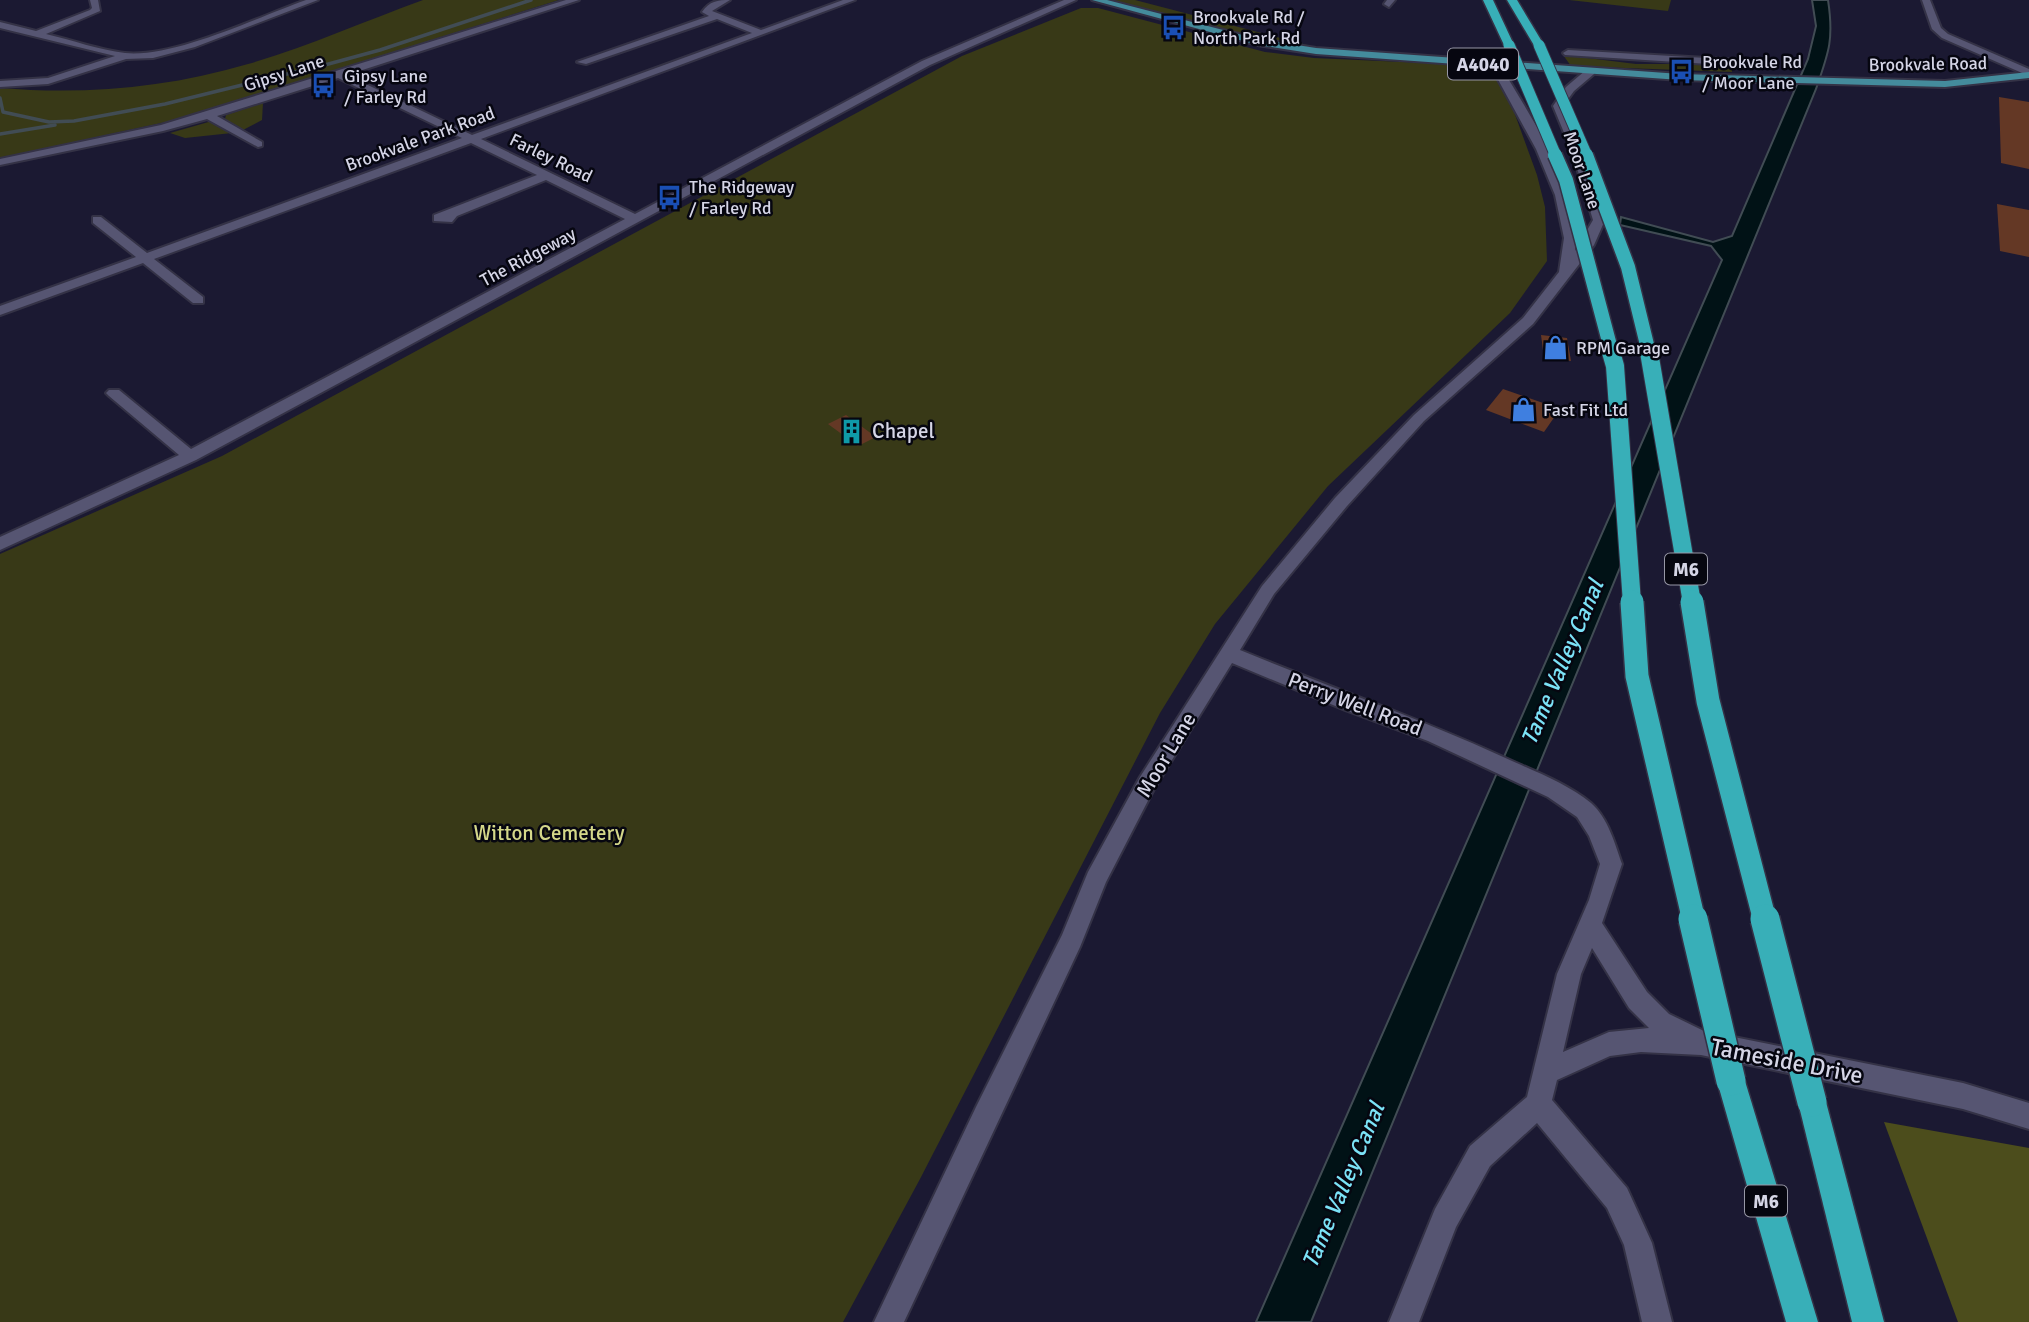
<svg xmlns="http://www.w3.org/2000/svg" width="2029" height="1322" viewBox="0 0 2029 1322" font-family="Signika,sans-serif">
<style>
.green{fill:#383917}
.forest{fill:#4c4d1c}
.water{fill:#011216;stroke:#414c54;stroke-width:2}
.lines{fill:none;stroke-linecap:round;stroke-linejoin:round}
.stream{stroke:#414c54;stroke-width:3.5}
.building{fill:#643825}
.minor-casing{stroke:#343246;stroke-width:4}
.primary-casing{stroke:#343246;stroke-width:4}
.motorway-casing{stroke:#343246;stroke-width:3}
.minor{fill:#565572;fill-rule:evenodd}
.primary{fill:#448b9c;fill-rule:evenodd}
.motorway{fill:#38afb8;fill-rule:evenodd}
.motorway-bridge-far4-casing{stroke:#343246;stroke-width:13;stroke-linecap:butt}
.motorway-bridge-far3-casing{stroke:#343246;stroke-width:17;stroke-linecap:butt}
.motorway-bridge-far2-casing{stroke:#343246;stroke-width:20;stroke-linecap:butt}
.motorway-bridge-far1-casing{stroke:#343246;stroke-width:26;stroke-linecap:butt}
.motorway-bridge-casing{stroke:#343246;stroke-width:32;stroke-linecap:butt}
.motorway-bridge-far4{stroke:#38afb8;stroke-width:11}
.motorway-bridge-far3{stroke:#38afb8;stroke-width:14}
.motorway-bridge-far2{stroke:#38afb8;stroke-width:18}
.motorway-bridge-far1{stroke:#38afb8;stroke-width:23}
.motorway-bridge{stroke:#38afb8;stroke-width:29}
.labels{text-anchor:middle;stroke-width:5;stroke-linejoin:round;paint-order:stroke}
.far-poi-label{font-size:18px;fill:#d5d5e6;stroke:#060610;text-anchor:start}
.far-street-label{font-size:18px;fill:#d5d5e6;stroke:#060610}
.shield{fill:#060610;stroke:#9797a6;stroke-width:2}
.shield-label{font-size:19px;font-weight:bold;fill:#d5d5e6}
.poi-label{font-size:21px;fill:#d5d5e6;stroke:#060610;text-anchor:start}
.street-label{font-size:21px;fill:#d5d5e6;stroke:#060610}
.park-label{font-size:21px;fill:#d4d789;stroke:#060610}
.water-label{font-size:23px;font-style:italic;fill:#7be2f7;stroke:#060610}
.near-street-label{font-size:24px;fill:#d5d5e6;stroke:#060610}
</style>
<rect width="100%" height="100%" fill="#1b1932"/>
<g class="green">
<path d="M423 0H559L180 119 0 158V88C84 95 167 88 248 64 307 47 365 21 423 0Z"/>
<polygon points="1112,0 1135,0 1319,48 1248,36"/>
<polygon points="1569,0 1671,0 1668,11"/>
<polygon points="1081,8 1098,8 1265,52 1314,58 1492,66 1504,84 1537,175 1545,207 1547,261 1510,313 1328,486 1215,624 1160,713 920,1179 843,1322 0,1322 0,554 222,456 962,56"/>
<polygon points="1563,55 1636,64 1720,64 1732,70 1732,72 1571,66"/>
<polygon points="263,103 262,120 243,130 225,119 226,115"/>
<polygon points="212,121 232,133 185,138 170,133"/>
</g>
<polygon class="forest" points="1884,1122 2029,1148 2029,1322 1958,1322"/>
<path class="water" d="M1812 0H1828C1834 39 1829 52 1816 89L1311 1322H1256L1722 260 1711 246 1620 225 1621 217 1713 242 1732 236 1808 59 1816 26Z"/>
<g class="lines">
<g class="stream">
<polyline points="310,69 380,50 531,0"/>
<polyline points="0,98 3,112 49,122 74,121 165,104 299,71"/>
<polyline points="0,134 55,125"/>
</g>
</g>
<g class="building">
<polygon points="1999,97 2029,102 2029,169 2001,163"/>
<polygon points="1997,204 2029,210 2029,257 2000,251"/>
<polygon points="1541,335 1567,338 1571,361 1544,358"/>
<polygon points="1503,389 1560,409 1544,432 1486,410"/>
<polygon points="846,415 876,437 858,446 828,424"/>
</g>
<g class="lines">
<defs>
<g id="minor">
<path d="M90 0H98L100 11 46 34C72 40 99 50 125 53 174 58 258 17 306 0H318L195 47 153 58 126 59 48 84 0 87V81L48 78 115 56 0 28V22L36 31 90 10 92 8Z"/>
<path d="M566 0H579L347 75 472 135 752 33 717 19 586 64 577 62 709 16 702 12C710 1 717 0 730 0L712 11 761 30 843 0H855L481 139 635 214 922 61 1064 0H1076L930 65 196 460 0 550V537L179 455 109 396 106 393 109 390H119L191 449 625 219 546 180 457 216 452 222 434 221V215L537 175 471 143 154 259 203 297V303H193L143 263 0 315V306L136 257 93 223V217H101L147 253 462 138 338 78 217 116 262 142V146L258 147 207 119 163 131 0 165V159L161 125Z"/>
<polygon points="1387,0 1395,0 1389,7 1384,4"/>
<polygon points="1922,0 1930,0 1941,28 1948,34 2029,69 2029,76 1942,38 1932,29"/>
<polygon points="1568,50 1741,60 1746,63 1741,66 1565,55 1563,53"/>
<path d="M1495 62 1500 65C1529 115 1583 191 1575 251L1593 220 1572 152 1553 106 1566 87 1586 70H1594V74L1574 91 1563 106 1584 152 1605 220 1594 245 1533 324 1424 421 1347 506 1274 594 1240 650C1327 686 1416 717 1501 756 1531 770 1565 782 1591 803 1608 818 1615 844 1622 864L1602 923 1647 992 1669 1014 1704 1031 1963 1083 2029 1103V1129L1963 1109 1701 1055 1641 1052 1610 1056 1557 1080 1552 1100 1627 1188 1652 1243 1672 1322H1642L1624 1245 1607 1208 1537 1123 1490 1166 1456 1227 1419 1322H1389L1435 1209 1470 1146 1527 1097 1557 974 1589 900 1600 864 1589 836 1577 817 1548 797 1428 741 1345 710 1232 663 1154 789 1106 882 1080 947 904 1322H874L976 1107 1062 935 1088 872 1140 777 1262 586 1335 498 1414 415 1523 318 1559 272 1564 238 1555 195 1536 149 1490 65ZM1592 948 1629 1008 1649 1028 1609 1032 1563 1052 1581 974Z"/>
</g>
<polygon id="primary" points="1092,0 1107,0 1258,39 1316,48 1680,74 1945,81 2029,72 2029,78 1945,87 1680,80 1316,54 1258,45"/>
<g id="motorway">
<polygon points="1483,0 1493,0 1514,45 1513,47 1504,45"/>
<polygon points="1507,0 1517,0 1544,45 1543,47 1535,47"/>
<polygon points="1731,1067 1741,1071 1745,1081 1818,1322 1786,1322 1717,1081 1721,1071"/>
<polygon points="1812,1088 1822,1092 1826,1102 1884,1322 1852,1322 1798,1102 1802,1092"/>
</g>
</defs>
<use href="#minor" class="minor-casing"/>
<use href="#primary" class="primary-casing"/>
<use href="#motorway" class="motorway-casing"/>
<use href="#minor" class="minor"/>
<use href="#primary" class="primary"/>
<use href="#motorway" class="motorway"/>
<defs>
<g id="motorway-bridge-far4">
<polyline points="1509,45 1556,156"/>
<polyline points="1539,45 1587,156"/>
</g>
<g id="motorway-bridge-far3">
<polyline points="1555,155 1566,180 1612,353"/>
<polyline points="1586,155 1628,267 1649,353"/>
</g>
<g id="motorway-bridge-far2">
<polyline points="1611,352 1615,366 1632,603"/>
<polyline points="1649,352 1692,603"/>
</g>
<g id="motorway-bridge-far1">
<polyline points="1632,602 1637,676 1694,921"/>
<polyline points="1692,602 1708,701 1765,921"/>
</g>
<g id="motorway-bridge">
<polyline points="1693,919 1731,1081"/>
<polyline points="1765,919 1812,1102"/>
</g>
</defs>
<use href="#motorway-bridge-far4" class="motorway-bridge-far4-casing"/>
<use href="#motorway-bridge-far3" class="motorway-bridge-far3-casing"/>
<use href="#motorway-bridge-far2" class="motorway-bridge-far2-casing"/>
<use href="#motorway-bridge-far1" class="motorway-bridge-far1-casing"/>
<use href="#motorway-bridge" class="motorway-bridge-casing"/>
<use href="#motorway-bridge-far4" class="motorway-bridge-far4"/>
<use href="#motorway-bridge-far3" class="motorway-bridge-far3"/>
<use href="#motorway-bridge-far2" class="motorway-bridge-far2"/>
<use href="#motorway-bridge-far1" class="motorway-bridge-far1"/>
<use href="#motorway-bridge" class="motorway-bridge"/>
</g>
<defs>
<symbol id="bus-bare" viewBox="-9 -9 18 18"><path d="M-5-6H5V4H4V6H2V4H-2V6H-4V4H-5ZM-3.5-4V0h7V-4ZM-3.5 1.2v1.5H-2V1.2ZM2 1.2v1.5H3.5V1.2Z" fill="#1a4fb4" stroke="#060610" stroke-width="2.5" paint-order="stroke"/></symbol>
<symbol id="shop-bare" viewBox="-9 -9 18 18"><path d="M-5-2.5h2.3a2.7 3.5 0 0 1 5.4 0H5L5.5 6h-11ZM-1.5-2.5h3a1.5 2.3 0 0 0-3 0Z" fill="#3f7fe0" stroke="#060610" stroke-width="2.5" paint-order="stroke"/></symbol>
<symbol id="building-bare" viewBox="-9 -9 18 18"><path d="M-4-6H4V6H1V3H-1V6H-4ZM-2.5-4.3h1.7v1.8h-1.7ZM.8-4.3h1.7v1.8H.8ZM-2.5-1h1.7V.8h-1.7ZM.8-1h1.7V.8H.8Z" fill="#0f9aa8" stroke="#060610" stroke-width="2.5" paint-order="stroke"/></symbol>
</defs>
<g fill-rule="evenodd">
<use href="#bus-bare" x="1156" y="10" width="35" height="35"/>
<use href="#bus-bare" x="1664" y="54" width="35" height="35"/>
<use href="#bus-bare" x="306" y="68" width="35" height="35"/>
<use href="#bus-bare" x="652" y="180" width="35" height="35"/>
<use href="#shop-bare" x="1538" y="330" width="35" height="35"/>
<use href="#shop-bare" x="1506" y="392" width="35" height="35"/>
<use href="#building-bare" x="834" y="414" width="35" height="35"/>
</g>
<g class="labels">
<g class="far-poi-label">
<text x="1193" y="23">Brookvale Rd /<tspan x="1193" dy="21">North Park Rd</tspan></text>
<text x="1702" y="68">Brookvale Rd<tspan x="1702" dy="21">/ Moor Lane</tspan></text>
<text x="344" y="82">Gipsy Lane<tspan x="344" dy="21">/ Farley Rd</tspan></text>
<text x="689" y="193">The Ridgeway<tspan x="689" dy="21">/ Farley Rd</tspan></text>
<text x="1576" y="354">RPM Garage</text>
<text x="1543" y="416">Fast Fit Ltd</text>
</g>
<g class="far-street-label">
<text transform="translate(1928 64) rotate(-1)" y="6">Brookvale Road</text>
<text transform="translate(284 73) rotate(-18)" y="6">Gipsy Lane</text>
<text transform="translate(420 139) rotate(-20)" y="6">Brookvale Park Road</text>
<text transform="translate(551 158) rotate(26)" y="6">Farley Road</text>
<text transform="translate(1582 170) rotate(71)" y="6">Moor Lane</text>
<text transform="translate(528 257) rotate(-28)" y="6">The Ridgeway</text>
</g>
<g class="shield">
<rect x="1448" y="48.5" width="70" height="31" rx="5"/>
<rect x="1665" y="553.5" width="42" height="31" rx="5"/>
<rect x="1745" y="1185.5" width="42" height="31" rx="5"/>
</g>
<g class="shield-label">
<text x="1483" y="71">A4040</text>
<text x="1686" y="576">M6</text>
<text x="1766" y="1208">M6</text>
</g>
<g class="poi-label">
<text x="872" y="438">Chapel</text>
</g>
<g class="street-label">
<text transform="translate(1355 704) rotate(21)" y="7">Perry Well Road</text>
<text transform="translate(1166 755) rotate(-59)" y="7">Moor Lane</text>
</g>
<g class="park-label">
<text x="549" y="840">Witton Cemetery</text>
</g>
<g class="water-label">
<text transform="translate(1562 662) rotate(-67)" y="8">Tame Valley Canal</text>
<text transform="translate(1343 1185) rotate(-67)" y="8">Tame Valley Canal</text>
</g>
<g class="near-street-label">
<text transform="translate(1787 1061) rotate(11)" y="8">Tameside Drive</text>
</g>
</g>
</svg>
